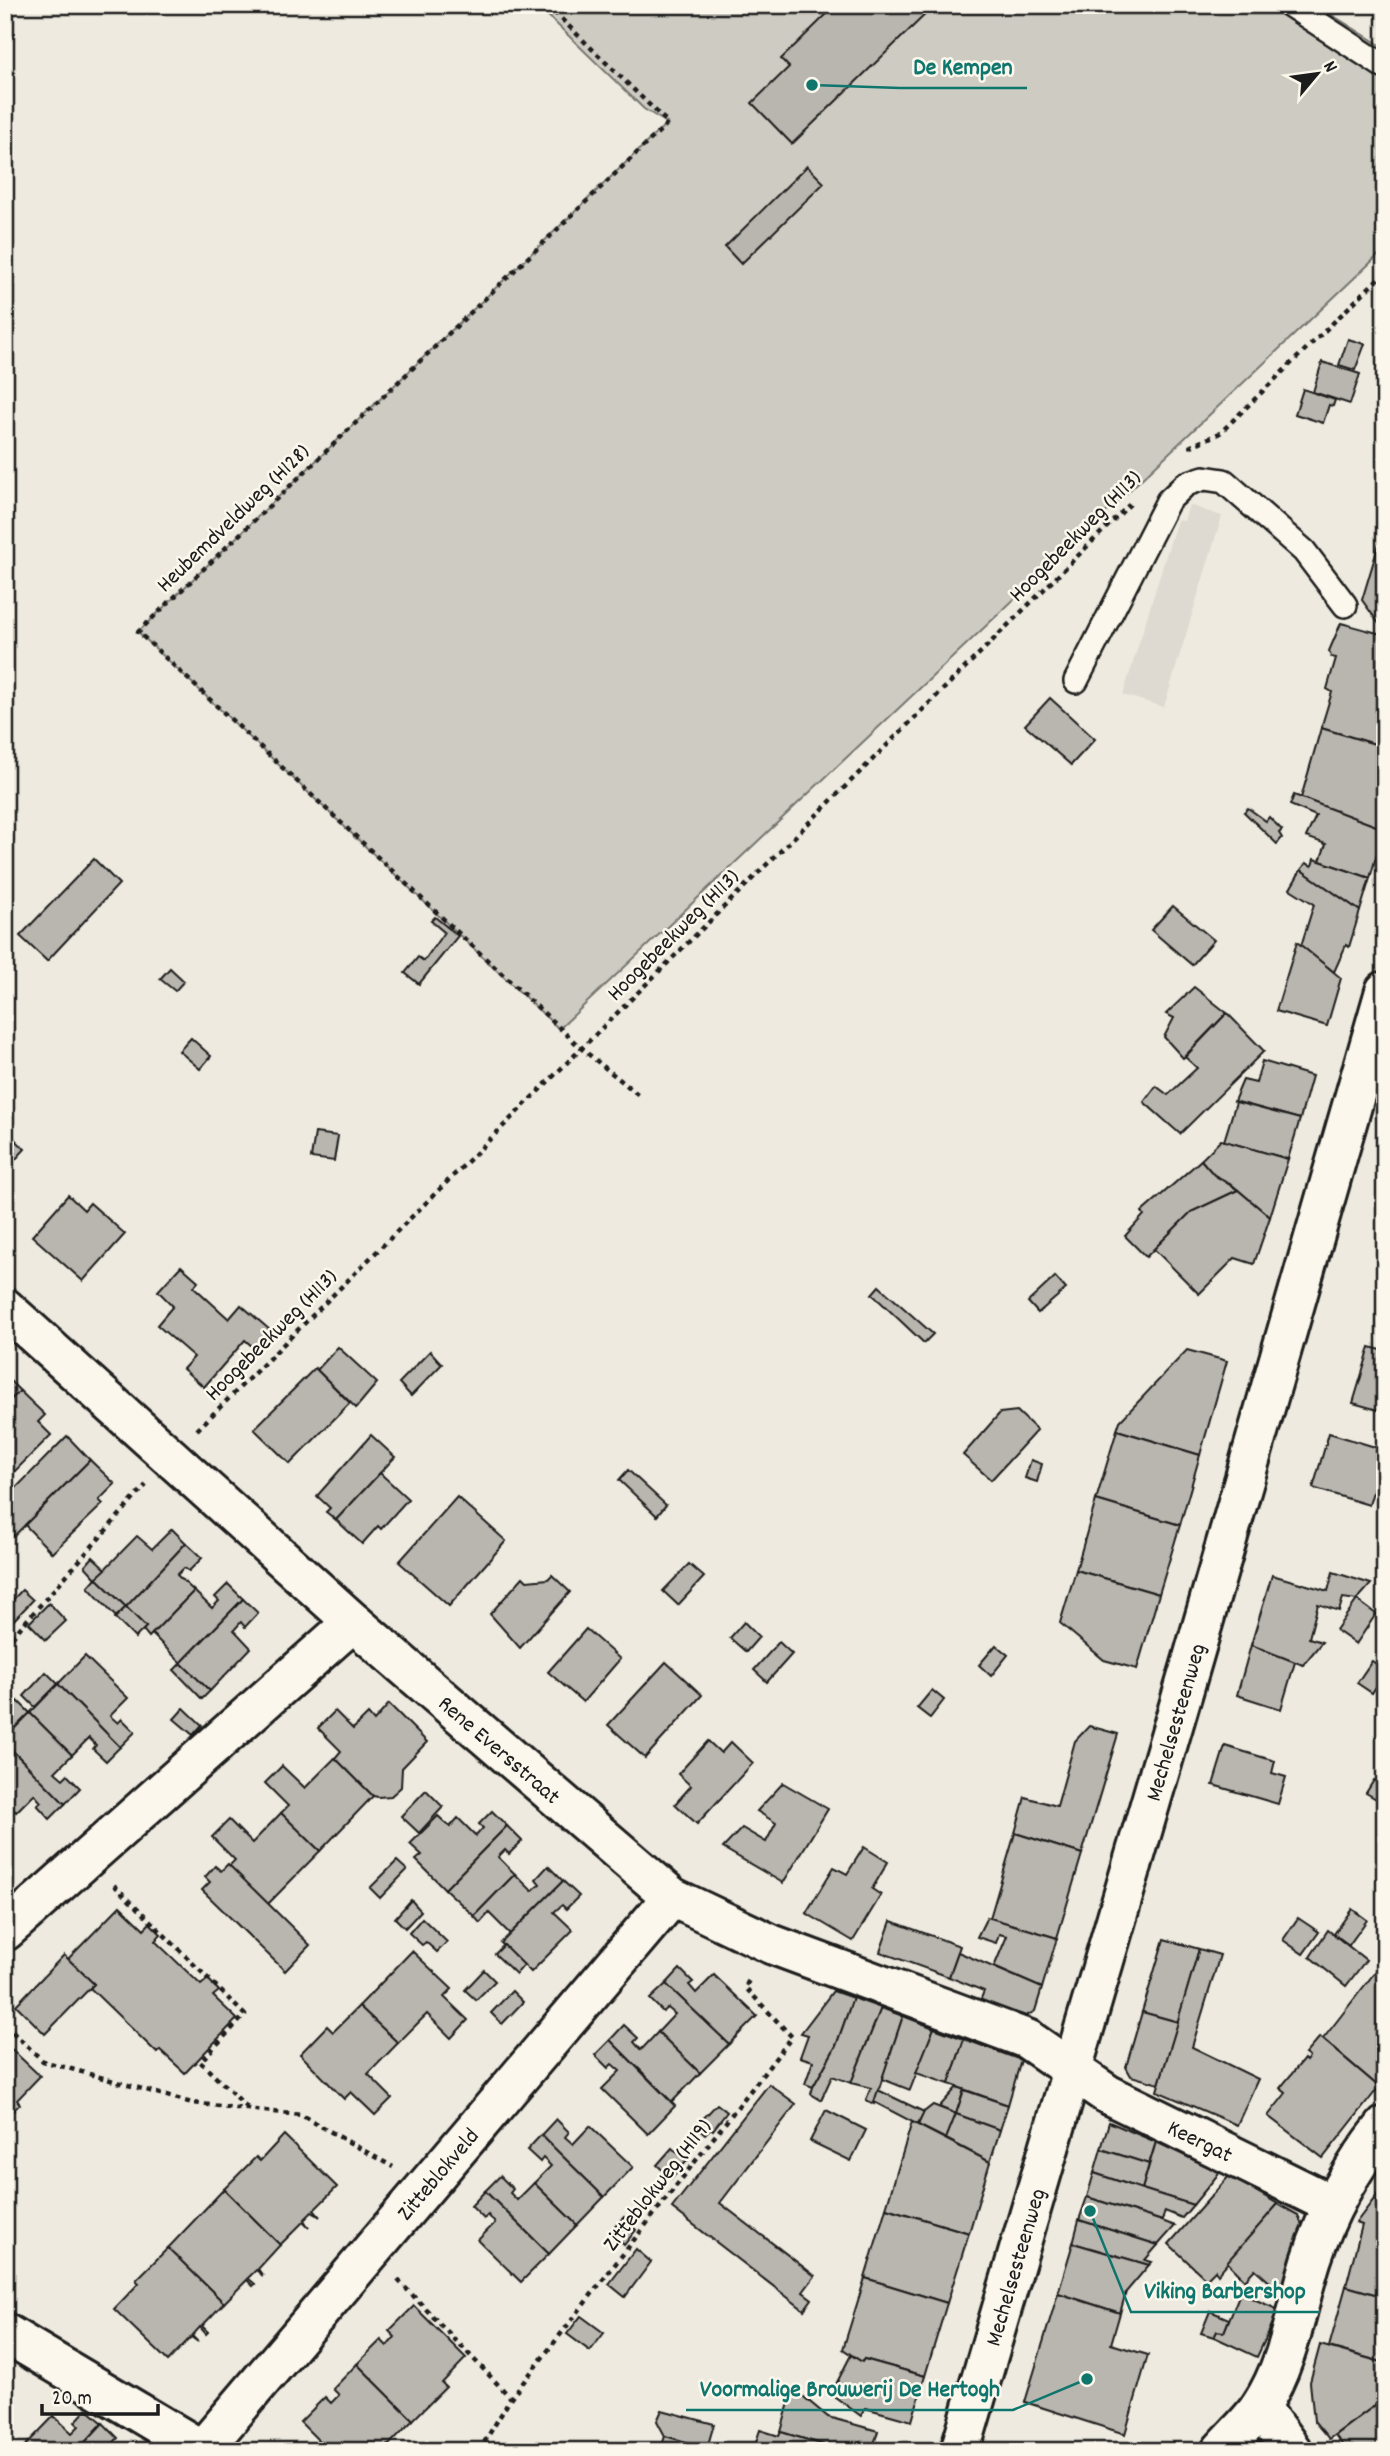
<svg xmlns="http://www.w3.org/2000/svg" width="1390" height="2456" viewBox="0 0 1390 2456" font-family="Dekko,sans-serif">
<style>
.built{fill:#dedad1}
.green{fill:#ceccc2;stroke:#75746f;stroke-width:2}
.building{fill:#b9b6af;stroke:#1c1c1c;stroke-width:2}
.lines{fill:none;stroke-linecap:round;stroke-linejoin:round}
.service-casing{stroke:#1c1c1c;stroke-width:28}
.minor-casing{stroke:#1c1c1c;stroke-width:44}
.tertiary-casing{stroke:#1c1c1c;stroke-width:44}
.path{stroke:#1c1c1c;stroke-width:4.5;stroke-dasharray:5 5;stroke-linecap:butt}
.service{stroke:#fbf7ec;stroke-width:23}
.minor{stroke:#fbf7ec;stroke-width:38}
.tertiary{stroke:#fbf7ec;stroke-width:38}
.labels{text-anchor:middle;stroke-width:5;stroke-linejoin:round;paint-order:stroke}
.street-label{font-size:23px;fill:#1c1c1c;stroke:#fbf7ec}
.leader{fill:none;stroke:#0f766e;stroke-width:2.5}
.callout-dot{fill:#0f766e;stroke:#fbf7ec;stroke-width:2.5}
.callout-label{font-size:24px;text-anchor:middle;font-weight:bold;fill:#0f766e;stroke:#fbf7ec;stroke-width:5;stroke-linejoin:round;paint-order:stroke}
</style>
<rect width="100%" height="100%" fill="#eeeadf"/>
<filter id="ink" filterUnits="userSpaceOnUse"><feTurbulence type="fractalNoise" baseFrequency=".0143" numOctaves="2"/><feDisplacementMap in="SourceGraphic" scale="14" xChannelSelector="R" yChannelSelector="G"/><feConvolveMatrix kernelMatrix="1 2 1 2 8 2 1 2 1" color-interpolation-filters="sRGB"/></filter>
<g filter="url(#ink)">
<polygon class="built" points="1189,505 1222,516 1164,707 1123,695 1177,520 1184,521"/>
<polygon class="green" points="537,5 1316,5 1385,48 1385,249 559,1029 138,632 667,123 644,109"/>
<g class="building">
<polygon points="836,5 935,5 792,144 752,103 789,67 781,59"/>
<polygon points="807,166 824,183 741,264 725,247"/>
<polygon points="1348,339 1365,344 1355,370 1339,365"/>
<polygon points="1322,362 1360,374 1350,404 1313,392"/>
<polygon points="1303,389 1335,400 1333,406 1329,405 1323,423 1295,414"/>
<polygon points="1380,540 1385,542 1385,632 1362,600"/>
<polygon points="1341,623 1385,635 1385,747 1321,728 1332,692 1327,689 1336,658 1331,657 1329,651"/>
<polygon points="1050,698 1095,739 1071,765 1025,725"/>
<polygon points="1321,728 1385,747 1384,829 1301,798"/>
<polygon points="1294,795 1384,829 1370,878 1320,861 1326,844 1306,837 1316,816 1290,805"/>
<polygon points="1248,808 1266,821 1269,817 1282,830 1279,833 1282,838 1277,844 1244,812"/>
<polygon points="94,859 119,884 47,961 20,936"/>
<polygon points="1314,859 1370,878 1360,911 1301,870 1306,863 1312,866"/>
<polygon points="1301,870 1360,911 1349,947 1346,945 1334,972 1301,946 1314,904 1290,889"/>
<polygon points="1173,906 1214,940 1192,965 1151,930"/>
<polygon points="435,917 458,936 419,984 405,973 418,957 424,961 444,932 431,921"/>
<polygon points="1297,942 1341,978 1327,1026 1276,1011"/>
<polygon points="170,968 184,981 175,991 160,979"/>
<polygon points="1194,987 1227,1013 1183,1058 1164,1037 1174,1018 1166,1014"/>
<polygon points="1227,1013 1264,1051 1180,1134 1144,1102 1156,1086 1168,1095 1197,1068 1185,1057"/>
<polygon points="191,1038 211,1056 200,1069 179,1051"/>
<polygon points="1262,1061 1312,1076 1300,1119 1234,1101 1243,1080 1256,1083"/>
<polygon points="1236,1102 1300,1119 1288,1159 1224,1141"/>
<polygon points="5,1130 25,1149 5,1171"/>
<polygon points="315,1133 338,1136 334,1161 311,1158"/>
<polygon points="1221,1140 1288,1159 1270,1217 1230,1183 1214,1175 1201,1160"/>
<polygon points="1201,1160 1214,1175 1238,1190 1191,1212 1146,1257 1125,1236 1144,1215 1142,1212"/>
<polygon points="1238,1190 1270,1217 1254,1264 1235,1258 1199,1294 1154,1249 1191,1212"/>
<polygon points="68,1195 84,1210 90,1203 125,1234 83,1281 32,1236"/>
<polygon points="181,1266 198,1281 194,1287 229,1319 241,1305 270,1330 254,1348 245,1340 204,1387 183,1369 194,1357 157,1325 173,1306 158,1291"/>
<polygon points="1055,1277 1066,1289 1038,1313 1028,1302"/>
<polygon points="879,1286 933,1334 924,1343 872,1294"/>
<polygon points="338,1347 377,1383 356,1408 317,1370"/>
<polygon points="1370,1347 1385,1351 1385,1412 1353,1403"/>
<polygon points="1187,1350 1227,1361 1200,1455 1117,1430 1120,1421"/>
<polygon points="430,1351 442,1364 411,1396 399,1383"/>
<polygon points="315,1368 350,1403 290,1464 254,1429"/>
<polygon points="5,1376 20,1391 5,1405"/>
<polygon points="20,1391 45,1415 38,1422 51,1435 12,1474 5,1468 5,1405"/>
<polygon points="1017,1411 1037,1430 991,1480 963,1455 1000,1413"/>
<polygon points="1117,1430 1200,1455 1180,1525 1096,1500"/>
<polygon points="1329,1433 1385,1450 1385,1473 1379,1471 1369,1505 1313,1488"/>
<polygon points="371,1435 395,1457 336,1520 326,1512 330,1508 317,1496"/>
<polygon points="67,1436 90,1460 14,1536 5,1527 5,1508 13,1500 9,1495"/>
<polygon points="90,1460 115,1484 99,1500 103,1504 52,1553 25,1525"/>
<polygon points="1031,1460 1042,1464 1037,1482 1025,1478"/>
<polygon points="628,1470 666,1505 657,1516 619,1480"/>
<polygon points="380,1473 408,1499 381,1529 378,1526 362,1544 336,1520"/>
<polygon points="457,1497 506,1541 449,1606 399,1562"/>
<polygon points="1096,1500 1180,1525 1159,1594 1076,1570"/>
<polygon points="172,1529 186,1543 126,1607 96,1578 137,1536 152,1549"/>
<polygon points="186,1543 202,1558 189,1571 184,1568 177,1575 194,1591 149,1637 143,1630 146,1627 126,1607"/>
<polygon points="93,1557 106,1569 96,1578 85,1566"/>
<polygon points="689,1564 704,1577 678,1605 663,1591"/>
<polygon points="1076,1570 1159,1594 1137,1669 1104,1660 1060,1623"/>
<polygon points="1333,1572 1371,1584 1357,1600 1343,1598 1339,1611 1318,1604 1309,1638 1322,1642 1303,1665 1251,1645 1272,1575 1328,1591"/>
<polygon points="552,1575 570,1592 520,1648 490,1614 523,1577 527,1581 548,1579"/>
<polygon points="96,1578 126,1607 116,1617 88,1587"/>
<polygon points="228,1584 243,1599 181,1663 152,1634 194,1591 212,1608 219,1601 215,1597"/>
<polygon points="22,1590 33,1600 8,1626 5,1608"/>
<polygon points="243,1599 258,1613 245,1627 241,1622 234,1630 251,1648 210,1691 181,1663"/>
<polygon points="1357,1600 1376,1614 1356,1644 1336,1630"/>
<polygon points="49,1603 66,1621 46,1640 29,1623"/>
<polygon points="126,1607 146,1627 135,1638 115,1618"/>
<polygon points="744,1622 759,1637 746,1652 730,1638"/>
<polygon points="586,1629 620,1659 583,1702 548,1672"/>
<polygon points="779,1642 792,1654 767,1682 754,1670"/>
<polygon points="996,1645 1008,1655 991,1676 979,1665"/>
<polygon points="1251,1645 1295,1662 1281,1709 1237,1695"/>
<polygon points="85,1656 128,1698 110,1716 118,1723 122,1719 135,1732 120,1747 58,1684"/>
<polygon points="1372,1661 1385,1670 1385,1673 1372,1693 1357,1683"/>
<polygon points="666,1662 702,1695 645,1758 608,1725"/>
<polygon points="181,1663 210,1691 202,1699 174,1670"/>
<polygon points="46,1672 58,1684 35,1707 24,1696"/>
<polygon points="58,1684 120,1747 106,1761 93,1749 96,1745 89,1738 72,1755 30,1713"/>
<polygon points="932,1690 944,1700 930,1718 917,1708"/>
<polygon points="18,1701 30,1713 5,1738 5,1714"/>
<polygon points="389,1704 427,1742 402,1768 401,1787 391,1796 378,1797 373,1796 335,1758 341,1751 318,1728 335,1711 353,1729 368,1714 374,1721"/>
<polygon points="184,1708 202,1725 193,1735 174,1719"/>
<polygon points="30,1713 72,1755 55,1772 63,1779 67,1775 80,1788 65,1804 5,1743 5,1738"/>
<polygon points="1089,1726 1118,1734 1082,1854 1015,1833 1025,1797 1057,1806 1075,1741"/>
<polygon points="708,1741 721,1753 731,1742 753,1763 697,1824 675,1804 691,1786 678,1774"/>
<polygon points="5,1743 65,1804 50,1819 37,1805 41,1802 34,1794 16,1812 5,1802"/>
<polygon points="1225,1746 1275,1761 1272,1773 1286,1777 1278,1804 1213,1785"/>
<polygon points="335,1758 373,1796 320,1851 281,1813 288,1806 265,1783 282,1766 305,1788"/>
<polygon points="1374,1780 1385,1786 1385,1804 1366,1793"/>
<polygon points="783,1783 828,1809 783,1883 723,1848 742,1828 766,1842 776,1823 757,1811"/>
<polygon points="426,1790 443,1807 419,1833 401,1816"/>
<polygon points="492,1811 507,1826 445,1889 416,1860 422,1855 410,1844 438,1816 450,1827 458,1818 476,1836 483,1828 479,1824"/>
<polygon points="281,1813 320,1851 268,1904 229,1866 235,1860 212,1837 229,1820 252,1843"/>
<polygon points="507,1826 522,1841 509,1854 505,1850 498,1857 515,1874 474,1916 445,1889"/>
<polygon points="1015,1833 1082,1854 1057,1938 990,1918"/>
<polygon points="864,1847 888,1862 872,1889 881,1895 853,1941 806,1913 834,1867 847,1874"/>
<polygon points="397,1861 407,1870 380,1898 370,1888"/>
<polygon points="228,1864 310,1945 285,1971 202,1890 210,1882 205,1877 215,1866 221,1871"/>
<polygon points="548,1866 563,1881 510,1934 489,1913 480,1923 474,1916 515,1874 532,1891 540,1884 536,1879"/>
<polygon points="563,1881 579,1896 566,1909 562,1905 554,1912 573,1930 531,1972 501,1943"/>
<polygon points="411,1900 421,1911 405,1928 395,1918"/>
<polygon points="120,1906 144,1929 150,1923 161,1934 155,1941 201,1985 208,1979 219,1991 213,1996 237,2019 185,2073 160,2050 157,2053 90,1988 94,1984 68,1959"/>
<polygon points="1352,1909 1367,1920 1349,1945 1334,1934"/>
<polygon points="987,1917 1057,1938 1042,1988 994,1967 1007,1936 999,1934 996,1943 977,1937"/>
<polygon points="422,1918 447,1942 437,1952 426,1942 422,1945 409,1933"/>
<polygon points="1298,1918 1319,1932 1303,1954 1283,1940"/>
<polygon points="891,1921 960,1946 949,1977 880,1952"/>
<polygon points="1328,1930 1366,1960 1346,1986 1310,1957"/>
<polygon points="1164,1939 1199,1949 1178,2022 1142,2012"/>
<polygon points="504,1945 524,1965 516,1974 495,1954"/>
<polygon points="1199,1949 1220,1955 1192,2047 1258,2079 1237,2125 1157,2091"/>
<polygon points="412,1951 452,1989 444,1997 468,2020 451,2038 427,2014 398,2043 359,2006"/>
<polygon points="958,1952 1042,1988 1035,2011 1026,2016 980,2001 984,1991 949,1977"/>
<polygon points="64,1955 94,1984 45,2034 16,2005"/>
<polygon points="1379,1967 1385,1971 1385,2079 1379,2087 1323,2039"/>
<polygon points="680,1969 693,1982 689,1985 696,1993 714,1975 757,2016 729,2044 666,1984"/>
<polygon points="484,1970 495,1981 476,2000 465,1990"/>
<polygon points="666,1984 729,2044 700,2073 658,2032 675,2014 668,2008 663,2012 650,1999"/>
<polygon points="512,1991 523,2002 502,2024 491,2013"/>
<polygon points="833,1991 853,1998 836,2046 813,2087 805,2084 813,2061 800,2057 808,2035 801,2033"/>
<polygon points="853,1998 881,2008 851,2083 832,2076 821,2100 811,2094 813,2087 836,2046"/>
<polygon points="359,2006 398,2043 368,2074 392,2098 375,2115 351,2092 344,2099 300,2054 327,2026 333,2032"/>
<polygon points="881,2008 903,2016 874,2104 866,2100 871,2088 851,2083"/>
<polygon points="1142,2012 1178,2022 1159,2084 1131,2076 1126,2067"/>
<polygon points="903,2016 934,2028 910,2090 882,2079"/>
<polygon points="624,2025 638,2038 634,2042 641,2050 658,2032 700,2073 672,2102 610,2040"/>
<polygon points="934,2028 964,2039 949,2084 916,2073"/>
<polygon points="1320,2037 1379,2087 1323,2158 1268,2116 1286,2093 1280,2088 1304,2059 1306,2061 1309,2057 1305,2054"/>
<polygon points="964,2039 1021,2060 1008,2105 949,2084"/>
<polygon points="610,2040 675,2106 648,2134 602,2089 620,2071 612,2064 608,2068 595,2055"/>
<polygon points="5,2043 40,2076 17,2100 20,2104 5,2119"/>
<polygon points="769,2084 796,2104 720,2203 815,2276 803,2292 812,2299 804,2310 672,2208"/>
<polygon points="957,2087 964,2090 956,2114 939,2107"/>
<polygon points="878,2090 924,2112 918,2125 874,2102"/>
<polygon points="964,2090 1008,2105 1000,2130 956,2114"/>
<polygon points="717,2104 727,2112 713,2130 711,2128 705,2134 696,2126"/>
<polygon points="933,2105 956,2114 946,2139 918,2125 924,2112"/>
<polygon points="826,2110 866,2130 851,2161 810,2141"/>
<polygon points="956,2114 1000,2130 990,2162 946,2139"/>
<polygon points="556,2119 569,2132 565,2137 573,2144 590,2126 633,2167 604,2197 541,2135"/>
<polygon points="912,2122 990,2162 969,2233 886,2208"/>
<polygon points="1109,2122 1156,2142 1149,2164 1101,2149"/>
<polygon points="284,2135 337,2187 314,2210 320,2217 312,2212 304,2220 309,2228 303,2222 280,2245 224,2189 256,2157 260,2161"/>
<polygon points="541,2135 604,2197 577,2225 534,2183 551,2166 543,2158 540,2162 527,2150"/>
<polygon points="1156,2142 1220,2172 1193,2205 1142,2189"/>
<polygon points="672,2148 687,2161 671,2178 657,2165"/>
<polygon points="1101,2149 1149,2164 1142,2189 1094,2173"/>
<polygon points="1094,2173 1142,2189 1193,2205 1182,2218 1165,2211 1162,2221 1087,2197"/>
<polygon points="500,2176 513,2189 510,2193 517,2200 534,2183 577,2225 549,2254 485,2191"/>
<polygon points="1229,2176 1278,2204 1218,2274 1215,2270 1206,2279 1169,2244"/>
<polygon points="1385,2183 1385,2207 1374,2199"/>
<polygon points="224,2189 280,2245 258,2269 263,2276 256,2270 248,2278 255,2284 253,2286 247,2280 224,2303 168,2248"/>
<polygon points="485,2191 549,2254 521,2282 478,2240 495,2223 488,2215 484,2219 471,2206"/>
<polygon points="1087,2197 1162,2221 1175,2226 1158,2245 1079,2220"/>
<polygon points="1374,2199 1385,2207 1385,2297 1346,2286 1362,2225 1356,2223"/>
<polygon points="1278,2204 1298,2215 1302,2225 1283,2294 1255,2269 1245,2280 1227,2262"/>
<polygon points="886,2208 969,2233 947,2303 865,2278"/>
<polygon points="624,2217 636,2230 624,2245 610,2232"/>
<polygon points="1079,2220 1158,2245 1145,2260 1152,2262 1149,2265 1073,2243"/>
<polygon points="1073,2243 1149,2265 1126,2292 1120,2313 1058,2293"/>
<polygon points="168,2248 224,2303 202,2326 208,2332 206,2334 200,2327 192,2336 198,2342 191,2337 168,2361 114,2309 139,2283 136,2280"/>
<polygon points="636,2249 651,2262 625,2297 609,2284"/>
<polygon points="865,2278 947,2303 925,2376 864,2359 862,2362 843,2349"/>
<polygon points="1346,2286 1385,2297 1385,2363 1329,2347"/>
<polygon points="1058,2293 1120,2313 1111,2344 1148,2355 1125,2434 1025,2402"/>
<polygon points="1240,2293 1279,2310 1257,2357 1214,2337 1217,2331 1224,2332"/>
<polygon points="414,2306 466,2358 442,2383 446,2387 413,2420 357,2364 381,2340 387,2346 395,2337 389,2331"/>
<polygon points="1210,2311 1229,2319 1224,2332 1217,2331 1214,2337 1201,2333"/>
<polygon points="581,2316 604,2333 590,2351 567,2334"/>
<polygon points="1320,2345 1385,2363 1384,2380 1376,2382 1385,2398 1329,2439 1314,2421 1310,2382"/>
<polygon points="851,2355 862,2362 864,2359 925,2376 912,2421 865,2408 861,2416 831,2394"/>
<polygon points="357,2364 413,2420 383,2451 329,2451 300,2422 325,2397 331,2403 339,2395 333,2389"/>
<polygon points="793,2388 828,2417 878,2431 872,2451 844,2451 781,2432"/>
<polygon points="1385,2398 1385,2451 1347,2451 1335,2435"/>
<polygon points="87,2409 103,2423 77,2451 20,2451 54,2416 72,2433 79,2426 75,2422"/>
<polygon points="662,2410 714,2424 707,2448 665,2436 657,2421"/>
<polygon points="103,2423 118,2438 106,2451 101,2447 98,2451 77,2451"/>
<polygon points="760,2430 779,2436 781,2432 844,2451 753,2451"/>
<polygon points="665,2436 707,2448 715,2451 661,2449"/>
</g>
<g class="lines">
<defs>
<g id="service">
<polyline points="1290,5 1385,67"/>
<polyline points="1076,681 1168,501 1186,484 1204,478 1224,481 1304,551 1345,605"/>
</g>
<g id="minor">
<path id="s1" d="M5 1308 353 1622 672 1897 771 1944 1027 2039 1107 2094 1333 2205"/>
<polyline points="5,1931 353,1622"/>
<path id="s2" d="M5 2333 202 2450 672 1897"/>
<polyline points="1260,2407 1292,2451"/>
<path d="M1221 2451C1234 2436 1250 2422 1260 2407 1289 2363 1296 2310 1311 2261 1327 2211 1352 2167 1385 2126"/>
</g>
<g id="tertiary">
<path id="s3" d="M960 2451 1193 1658 1385 991"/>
</g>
</defs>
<use href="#service" class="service-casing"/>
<use href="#minor" class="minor-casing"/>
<use href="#tertiary" class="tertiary-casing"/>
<g class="path">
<polyline points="547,5 668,123 138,632 582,1049 640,1096"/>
<polyline points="1189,447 1220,433 1385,272"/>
<polyline points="197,1430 1130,504"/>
<polyline points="5,1645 146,1485"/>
<polyline points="114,1885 245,2015 200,2062 248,2108"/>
<polyline points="5,2025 43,2061 192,2103 301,2115 393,2167"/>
<polyline points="398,2280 511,2398"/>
<polyline points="479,2451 511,2398 792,2037 745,1987 751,1977"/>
</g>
<use href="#service" class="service"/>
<use href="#minor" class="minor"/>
<use href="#tertiary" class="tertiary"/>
</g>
</g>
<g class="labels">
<g class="street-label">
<text transform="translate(232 517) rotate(-44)" y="8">Heubemdveldweg (H128)</text>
<text transform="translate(1074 535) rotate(-45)" y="8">Hoogebeekweg (H113)</text>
<text transform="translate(672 934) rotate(-45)" y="8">Hoogebeekweg (H113)</text>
<text transform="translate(270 1334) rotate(-45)" y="8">Hoogebeekweg (H113)</text>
<text dy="8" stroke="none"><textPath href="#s3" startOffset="760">Mechelsesteenweg</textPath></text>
<text dy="8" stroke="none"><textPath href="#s1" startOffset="663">Rene Eversstraat</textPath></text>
<text dy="8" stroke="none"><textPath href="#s1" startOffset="1474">Keergat</textPath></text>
<text dy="8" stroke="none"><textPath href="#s2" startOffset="592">Zitteblokveld</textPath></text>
<text transform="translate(656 2184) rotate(-52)" y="8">Zitteblokweg (H119)</text>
<text dy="8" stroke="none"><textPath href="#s3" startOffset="192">Mechelsesteenweg</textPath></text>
</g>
</g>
<path class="leader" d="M812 85L900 88H1027M1090 2211L1131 2312H1320M1087 2379L1013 2410H686"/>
<g class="callout-dot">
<circle cx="812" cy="85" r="7"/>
<circle cx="1090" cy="2211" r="7"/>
<circle cx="1087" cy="2379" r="7"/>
</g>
<g class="callout-label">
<text x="963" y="74">De Kempen</text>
<text x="1225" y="2298">Viking Barbershop</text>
<text x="850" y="2396">Voormalige Brouwerij De Hertogh</text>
</g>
<rect width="1390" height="2456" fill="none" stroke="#fbf7ec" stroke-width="28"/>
<rect x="14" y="14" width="1362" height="2428" fill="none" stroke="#1c1c1c" stroke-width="2.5" filter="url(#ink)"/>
<g transform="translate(1317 74) rotate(61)" stroke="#fbf7ec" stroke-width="5" paint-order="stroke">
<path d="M0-5L12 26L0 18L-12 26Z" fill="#1c1c1c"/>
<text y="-10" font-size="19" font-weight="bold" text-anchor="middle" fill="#1c1c1c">N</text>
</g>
<path d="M42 2404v10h116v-10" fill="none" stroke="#1c1c1c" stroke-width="3.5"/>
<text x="52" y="2404" font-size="21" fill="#1c1c1c" stroke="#fbf7ec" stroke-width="5" paint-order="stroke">20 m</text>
</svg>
